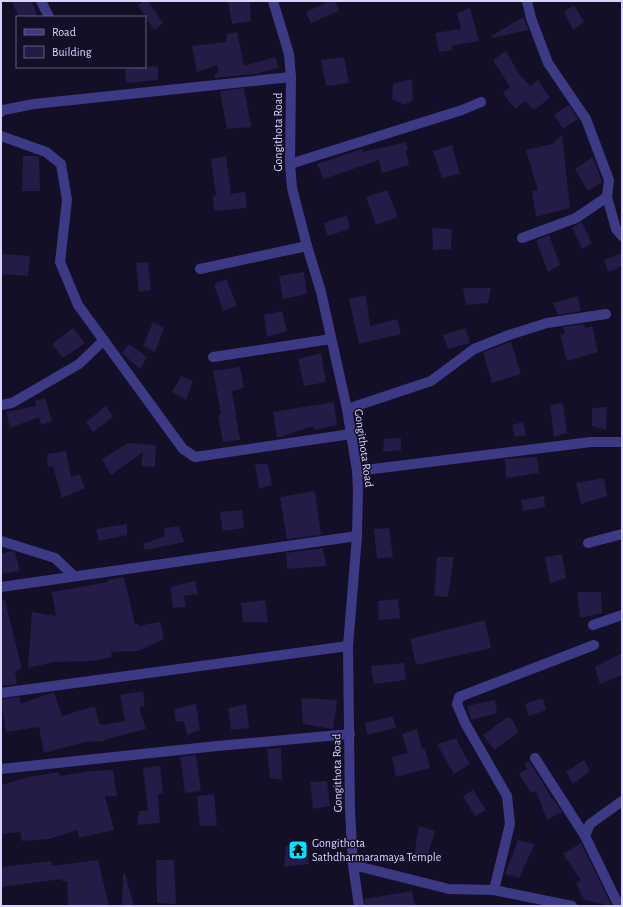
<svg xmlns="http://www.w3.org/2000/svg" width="623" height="907" viewBox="0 0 623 907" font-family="'Alegreya Sans',sans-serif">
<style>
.building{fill:#241b47}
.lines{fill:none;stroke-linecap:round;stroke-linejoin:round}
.minor{stroke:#3d3a85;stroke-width:10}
.tertiary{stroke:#3d3a85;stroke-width:10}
.labels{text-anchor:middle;stroke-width:3;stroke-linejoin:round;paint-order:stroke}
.street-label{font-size:12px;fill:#d9d4ff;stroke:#130f26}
.poi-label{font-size:12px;fill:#d9d4ff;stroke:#130f26;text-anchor:start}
</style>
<rect width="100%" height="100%" fill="#130f26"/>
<g class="building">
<polygon points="12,1 31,1 38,17 19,17"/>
<polygon points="144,1 148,1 163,23 154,30 138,5"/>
<polygon points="228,1 250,1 251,21 232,24"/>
<polygon points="330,1 335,1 339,11 311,23 306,12"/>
<polygon points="574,5 584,22 573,30 564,12"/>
<polygon points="470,8 479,41 451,46 452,50 439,52 435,33 461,29 457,13"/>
<polygon points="523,17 529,30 492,38 491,36"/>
<polygon points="237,32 244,66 275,57 279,68 255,74 215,78 214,74 218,73 218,65 197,72 192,46 226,42 227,34"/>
<polygon points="506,51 519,74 530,86 538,80 550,98 534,110 525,101 515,109 503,93 510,87 493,60"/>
<polygon points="344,57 349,83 326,86 321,60"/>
<polygon points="158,66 158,80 126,83 125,69"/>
<polygon points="412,79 413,100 405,105 392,99 393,84"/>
<polygon points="244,88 251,127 227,129 220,91"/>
<polygon points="569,105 578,119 563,129 554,115"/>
<polygon points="562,135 570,208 536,217 532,191 538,191 526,150 552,144"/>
<polygon points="406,142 408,150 406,151 409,165 382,173 379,160 324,179 317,164 362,149 363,152"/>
<polygon points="452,145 460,174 442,178 433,151"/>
<polygon points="23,156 39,156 40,191 22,191"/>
<polygon points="226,156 231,194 245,192 247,208 214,211 213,196 216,195 211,159"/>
<polygon points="593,157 602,182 588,191 575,169"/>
<polygon points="387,190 398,217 376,225 366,197"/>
<polygon points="347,215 350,229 327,236 324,223"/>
<polygon points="582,222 592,243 582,249 572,227"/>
<polygon points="432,228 452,229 451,249 433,250"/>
<polygon points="549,235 560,265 548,272 536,240"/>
<polygon points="622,253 622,266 608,272 604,260"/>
<polygon points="1,254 30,256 28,276 1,274"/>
<polygon points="148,262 151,290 139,292 136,263"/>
<polygon points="304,272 307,294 283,299 279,276"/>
<polygon points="226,279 237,305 223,311 214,284"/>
<polygon points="463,288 491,288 488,303 466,305"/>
<polygon points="366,295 370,326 397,319 401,334 359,344 349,299"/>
<polygon points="578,296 581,311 558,315 553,303"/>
<polygon points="282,311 287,331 267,337 264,315"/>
<polygon points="153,322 164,328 155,352 143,346"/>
<polygon points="584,324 585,328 592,326 598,352 567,361 560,335 565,333 563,327"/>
<polygon points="73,328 85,343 63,358 52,344"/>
<polygon points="466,328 470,343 448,349 443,335"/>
<polygon points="511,342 521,374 492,383 483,352"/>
<polygon points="129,344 147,357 140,369 122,353"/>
<polygon points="321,353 326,382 304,386 298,359"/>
<polygon points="240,367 244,388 232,391 240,440 223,442 218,415 221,414 213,371"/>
<polygon points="181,376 193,381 186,400 172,392"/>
<polygon points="45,398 52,421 41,425 39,417 10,428 6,412 36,406 35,401"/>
<polygon points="334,402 337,425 314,430 313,426 277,438 273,412"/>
<polygon points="563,403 567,433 554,437 550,405"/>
<polygon points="106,406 113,417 93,432 86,422"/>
<polygon points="607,407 606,430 592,426 592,408"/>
<polygon points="523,422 526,435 515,437 512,425"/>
<polygon points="401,438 401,450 383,452 384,439"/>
<polygon points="128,443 156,445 155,467 141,466 143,452 111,475 102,459"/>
<polygon points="66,451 71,477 79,474 85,488 62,498 53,466 48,467 47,454"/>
<polygon points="537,457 539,473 506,478 505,459"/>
<polygon points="255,464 268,464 272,485 259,489"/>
<polygon points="604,478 607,496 581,504 576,483"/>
<polygon points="315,491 321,535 287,539 280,497"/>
<polygon points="544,496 545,507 523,511 521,500"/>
<polygon points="242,510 244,528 223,531 220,512"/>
<polygon points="127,524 127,535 99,541 96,529"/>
<polygon points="179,526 184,542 145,550 143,544 165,536 164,528"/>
<polygon points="389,528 393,557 377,559 374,529"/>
<polygon points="323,548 326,566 287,569 286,553"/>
<polygon points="11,551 15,552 20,571 1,574 1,554"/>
<polygon points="562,554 566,578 550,583 545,557"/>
<polygon points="437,557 454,557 448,597 434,596"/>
<polygon points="124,577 135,624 139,624 138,626 160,622 164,639 138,651 111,652 112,657 93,661 54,662 28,668 32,612 56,616 52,592 108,582 108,580"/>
<polygon points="195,581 198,594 184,596 186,607 173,608 170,587"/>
<polygon points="577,592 601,592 602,613 580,618"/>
<polygon points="398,599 400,618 379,620 378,601"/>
<polygon points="5,600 22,669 15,671 17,684 1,686 1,601"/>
<polygon points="265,600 268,622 243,622 241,603"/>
<polygon points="485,620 491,648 416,665 410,639"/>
<polygon points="622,653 622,675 600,684 595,667"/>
<polygon points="404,663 406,680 374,684 371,666"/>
<polygon points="143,691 145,706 139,707 146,729 104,740 104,741 85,742 44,753 39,727 6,732 1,699 20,697 20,704 54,692 62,716 95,706 99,724 102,724 103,725 125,721 120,695"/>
<polygon points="301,698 337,700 333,729 303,724"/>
<polygon points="543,698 546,710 529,716 525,704"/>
<polygon points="495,700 497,713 471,720 467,706"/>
<polygon points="196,704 200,730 187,735 184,721 176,722 174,709"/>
<polygon points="246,704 249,728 231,730 228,708"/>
<polygon points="393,716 396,728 367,735 365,723"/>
<polygon points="506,718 511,718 519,732 494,750 483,735"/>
<polygon points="417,729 422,749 425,748 430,768 396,777 392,757 408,753 402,734"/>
<polygon points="457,738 458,743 470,764 454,774 437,744"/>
<polygon points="281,748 282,780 270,778 267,749"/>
<polygon points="196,755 201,791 185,793 180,757"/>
<polygon points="584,760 590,771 573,784 566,772"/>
<polygon points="529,761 546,788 551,798 552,797 562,812 547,820 536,791 531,793 519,774 527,769 525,763"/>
<polygon points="160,766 163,793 158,794 160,823 137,825 139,811 148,811 143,768"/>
<polygon points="113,770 117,796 105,796 114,830 79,838 77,830 49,839 22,841 20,832 1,834 1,785 28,777 59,772 60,776 90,771"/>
<polygon points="327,781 330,806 313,809 310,782"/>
<polygon points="473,790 486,810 475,816 463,796"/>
<polygon points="214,794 217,826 200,826 197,796"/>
<polygon points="419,826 435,831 427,857 414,854"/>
<polygon points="518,840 535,844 519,878 505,874"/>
<polygon points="581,843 609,900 611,906 584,900 576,883 581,880 563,854"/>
<polygon points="306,844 309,864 284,867 286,846"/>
<polygon points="98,860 109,906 68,906 67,881 62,881 62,879 1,887 1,867 51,861 52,866"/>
<polygon points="156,860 174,860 176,904 157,903"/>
<polygon points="125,873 134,906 122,906 123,874"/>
<polygon points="412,891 415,906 365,906 364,899"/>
</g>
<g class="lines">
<g class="minor">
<polyline points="41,1 49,17"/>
<polyline points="527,1 531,18 548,63 586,119 609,180 607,197 616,229 622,236"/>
<polyline points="1,112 3,110 34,104 291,77"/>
<polyline points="1,136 46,152 61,164 67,200 60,262 78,305 183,449 195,457 351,434"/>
<polyline points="290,164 462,110 481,102"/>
<polyline points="522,238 576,218 607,197"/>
<polyline points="200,269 307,246"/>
<polyline points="213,357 331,339"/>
<polyline points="1,405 12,403 79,364 104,340"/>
<polyline points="347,409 431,381 474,349 509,335 547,323 606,314"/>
<polyline points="357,471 591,442 622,442"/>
<polyline points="1,541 55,558 74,576"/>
<polyline points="588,543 622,534"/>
<polyline points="1,587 357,536"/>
<polyline points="593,625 622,615"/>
<polyline points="1,693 348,646"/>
<polyline points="535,758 585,836 619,906"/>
<polyline points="1,769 217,746 350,734"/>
<polyline points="585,836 590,824 622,801"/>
<polyline points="353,865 449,889 494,890 572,906"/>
<polyline points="494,890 510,824 507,796 465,723 457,704 459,697 594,645"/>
</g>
<polyline class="tertiary" points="273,1 289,54 291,77 290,164 292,188 307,246 321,292 347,409 357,471 358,490 357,536 348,646 350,810 353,865 359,906"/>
</g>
<defs>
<symbol id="temple-square" viewBox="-11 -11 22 22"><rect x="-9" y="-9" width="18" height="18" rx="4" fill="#00e5ff" stroke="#130f26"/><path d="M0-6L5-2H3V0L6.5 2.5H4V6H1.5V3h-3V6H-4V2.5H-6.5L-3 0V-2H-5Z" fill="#111"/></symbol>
</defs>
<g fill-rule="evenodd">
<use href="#temple-square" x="287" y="839" width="22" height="22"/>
</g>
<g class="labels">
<g class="street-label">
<text transform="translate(278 132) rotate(-90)" y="4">Gongithota Road</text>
<text transform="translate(364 448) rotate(82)" y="4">Gongithota Road</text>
<text transform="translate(337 773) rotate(-91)" y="4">Gongithota Road</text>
</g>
<g class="poi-label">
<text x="312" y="847">Gongithota<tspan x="312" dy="14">Sathdharmaramaya Temple</tspan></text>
</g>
</g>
<rect width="623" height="907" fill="none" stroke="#d9d4ff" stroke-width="4"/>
<rect x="16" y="16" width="130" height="52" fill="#130f26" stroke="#625e7d"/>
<rect x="24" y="29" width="20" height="6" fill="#3d3a85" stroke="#625e7d"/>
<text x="52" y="36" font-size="12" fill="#d9d4ff">Road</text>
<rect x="24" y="46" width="20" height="12" fill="#241b47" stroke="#625e7d"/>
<text x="52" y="56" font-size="12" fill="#d9d4ff">Building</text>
</svg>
